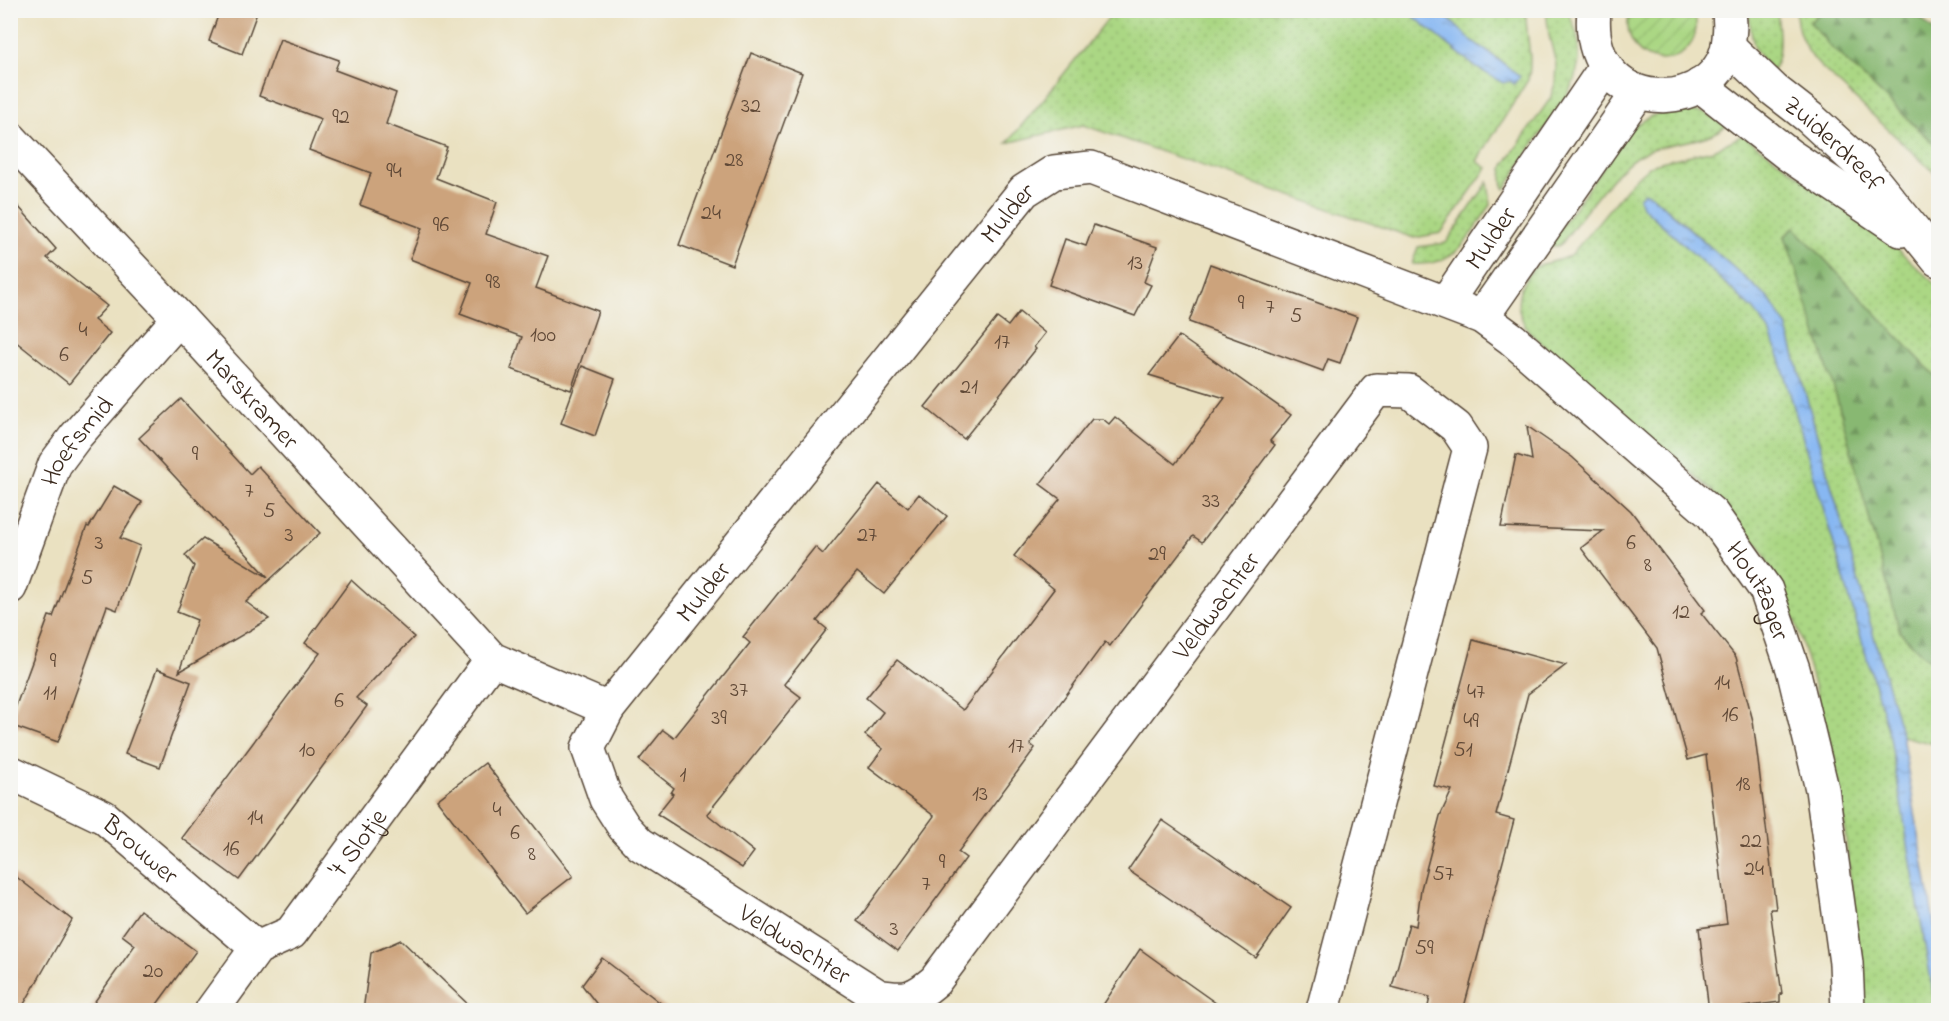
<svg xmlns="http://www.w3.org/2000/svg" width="1949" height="1021" viewBox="0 0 1949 1021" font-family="'Indie Flower',sans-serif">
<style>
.grass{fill:url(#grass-dots);stroke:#738051;stroke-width:1.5}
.forest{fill:url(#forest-firs);stroke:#627148;stroke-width:1.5}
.garden{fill:url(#garden-furrows);stroke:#738051;stroke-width:1.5}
.water{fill:url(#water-ripples);stroke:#617088;stroke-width:1.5}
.building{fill:#cca37c}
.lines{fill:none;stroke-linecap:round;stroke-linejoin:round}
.minor-casing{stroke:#554536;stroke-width:36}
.tertiary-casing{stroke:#554536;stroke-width:36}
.minor{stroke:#fff;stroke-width:33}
.tertiary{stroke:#fff;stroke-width:33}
.labels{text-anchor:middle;stroke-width:4.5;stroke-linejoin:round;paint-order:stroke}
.number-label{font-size:22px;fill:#5f4836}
.street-label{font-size:26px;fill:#3b2a1e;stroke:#f6f6f2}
</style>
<defs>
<pattern id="grass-dots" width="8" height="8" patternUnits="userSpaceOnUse" patternTransform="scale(1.5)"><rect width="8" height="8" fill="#abd784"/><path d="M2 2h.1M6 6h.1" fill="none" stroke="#94b972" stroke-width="1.8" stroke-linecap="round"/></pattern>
<pattern id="forest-firs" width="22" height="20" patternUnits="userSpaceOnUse" patternTransform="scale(1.5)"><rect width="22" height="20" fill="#88b872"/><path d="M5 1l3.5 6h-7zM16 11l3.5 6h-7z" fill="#70965d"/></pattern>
<pattern id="garden-furrows" width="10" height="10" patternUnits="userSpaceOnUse" patternTransform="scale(1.5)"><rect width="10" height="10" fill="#abd784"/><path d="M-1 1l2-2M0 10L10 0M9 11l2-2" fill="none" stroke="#94b972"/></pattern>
<pattern id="water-ripples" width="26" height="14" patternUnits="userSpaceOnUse" patternTransform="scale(1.5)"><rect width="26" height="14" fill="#87b7f2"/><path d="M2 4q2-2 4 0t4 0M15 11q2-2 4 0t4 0" fill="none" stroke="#7095c3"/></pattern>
</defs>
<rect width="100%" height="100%" fill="#f6f6f2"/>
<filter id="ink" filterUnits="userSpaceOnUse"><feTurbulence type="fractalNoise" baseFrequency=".0167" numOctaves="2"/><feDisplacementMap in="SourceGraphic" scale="12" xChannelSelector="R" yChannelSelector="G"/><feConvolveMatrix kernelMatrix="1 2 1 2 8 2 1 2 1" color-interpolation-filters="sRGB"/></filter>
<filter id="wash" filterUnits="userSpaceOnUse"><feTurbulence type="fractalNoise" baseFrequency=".008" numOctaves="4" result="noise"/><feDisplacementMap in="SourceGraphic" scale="24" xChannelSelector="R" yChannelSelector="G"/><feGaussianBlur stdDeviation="1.35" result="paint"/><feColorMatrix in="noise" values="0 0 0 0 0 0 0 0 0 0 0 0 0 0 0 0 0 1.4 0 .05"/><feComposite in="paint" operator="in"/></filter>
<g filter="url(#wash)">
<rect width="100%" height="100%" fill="#eae1c1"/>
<g class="grass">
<path d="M1114 11H1407L1477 68 1516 74 1497 58 1470 39 1440 11H1526C1525 33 1534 59 1528 80L1477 161 1487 168 1441 233 1414 238 1083 125 1007 143 1047 95Z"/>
<path d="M1546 11H1567C1598 65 1565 99 1535 142 1524 157 1516 174 1505 189 1500 183 1502 173 1504 165L1550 99 1555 84 1556 64 1549 35Z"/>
<path d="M1748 11H1777C1779 31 1782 52 1773 71 1748 47 1754 41 1748 11Z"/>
<path d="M1796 11H1822L1810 22 1830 46 1938 147V176L1818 64C1805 49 1796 31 1796 11Z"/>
<path d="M1677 110 1704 113 1728 124C1703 146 1670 139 1641 154 1617 166 1580 219 1562 243L1558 246H1552L1550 242 1631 128 1651 116Z"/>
<path d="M1743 135 1887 239 1938 287V379L1794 227 1785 236 1924 656 1938 665V745L1902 736 1786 325 1769 299 1652 195H1648L1642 202V206L1754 310 1769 331 1780 359 1890 737 1936 1010H1862V988L1844 821 1833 752 1799 632 1785 595 1760 547 1711 490 1531 334C1517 316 1513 298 1527 277 1530 271 1533 268 1540 265 1551 261 1562 261 1572 254L1633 180 1646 169 1656 163 1713 150Z"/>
<path d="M1488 182 1491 205C1467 238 1458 267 1412 264L1418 247 1446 243Z"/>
</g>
<g class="forest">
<polygon points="1822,11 1914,11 1938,35 1938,147 1830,46 1810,22"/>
<polygon points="1794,227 1938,379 1938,665 1924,656 1900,632 1836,395 1785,236"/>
</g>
<path class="garden" d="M1631 11H1694C1709 61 1641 80 1629 33 1627 25 1627 18 1631 11Z"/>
<g class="water">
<polygon points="1407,11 1440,11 1470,39 1520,76 1514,84 1510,81 1503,83 1477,68"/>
<polygon points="1644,192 1651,195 1769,299 1786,325 1902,736 1938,947 1938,1010 1936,1010 1890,737 1780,359 1769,331 1754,310 1642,206 1639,198"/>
</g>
<g id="blocks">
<g class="building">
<polygon points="220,10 258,10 242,54 209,41"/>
<polygon points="280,39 339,60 335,70 396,93 386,124 447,147 436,178 497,202 486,234 548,256 536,288 598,311 571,390 511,369 522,337 460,314 472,283 410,259 422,228 360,205 371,173 309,150 321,119 259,96"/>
<polygon points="751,53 802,73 732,265 679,245"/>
<polygon points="10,197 56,249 47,258 107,306 94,320 110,333 69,384 10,337"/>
<polygon points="1094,225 1157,247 1144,282 1151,285 1135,316 1049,285 1065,239 1086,246"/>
<polygon points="1210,264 1357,317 1340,363 1328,359 1323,371 1189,322"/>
<polygon points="1019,312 1045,333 1034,347 1036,349 964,439 925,407 997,318 1008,326"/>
<polygon points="1179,336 1291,415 1270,441 1275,445 1202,542 1193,536 1110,646 1105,642 1030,744 1035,748 958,852 966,858 898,951 857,921 934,816 869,767 883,749 865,735 883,712 866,698 897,660 963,710 1054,589 1014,556 1060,499 1040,484 1092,419 1103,419 1109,424 1115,417 1175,464 1225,398 1149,375"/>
<polygon points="582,366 615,379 595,436 561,423"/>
<polygon points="181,399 250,474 258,466 320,533 246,602 269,619 179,672 197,620 177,612 194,566 185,555 203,539 268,577 139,438"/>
<polygon points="1527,426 1572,457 1631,511 1705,610 1701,613 1736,657 1753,721 1759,769 1776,909 1770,909 1782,994 1780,994 1780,1002 1743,1007 1744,1011 1709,1011 1699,928 1727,924 1706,755 1688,760 1657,648 1581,548 1603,531 1501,527 1516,455 1532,460"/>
<polygon points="879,484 908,508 919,494 947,516 884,594 857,572 817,621 827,629 784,684 801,697 707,814 754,852 742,868 657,814 673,794 671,793 674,788 639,760 663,730 674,738 750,643 743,637 815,547 823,554"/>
<polygon points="114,486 142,502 120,538 140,546 117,610 107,606 58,742 10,725 10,722 49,616 53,617 87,526 89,527"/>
<polygon points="351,580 414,637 356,698 367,706 239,880 182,838 320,653 305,643"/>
<polygon points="1473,640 1566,665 1528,694 1496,815 1514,820 1463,1011 1427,1011 1430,997 1392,987 1409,924 1416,926 1421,889 1440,816 1452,790 1434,786"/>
<polygon points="157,669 191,682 160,767 125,754"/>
<polygon points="485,763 573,876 525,913 437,800"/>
<polygon points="1162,820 1291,908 1256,958 1128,870"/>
<polygon points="10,872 72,920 20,1011 10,1011"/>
<polygon points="140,910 196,951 152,1011 88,1011 135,945 122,935"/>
<polygon points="401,940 475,1011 363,1011 371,953"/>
<polygon points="1140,949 1165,967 1227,1011 1099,1011"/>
<polygon points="602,958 671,1011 602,1011 582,985"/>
</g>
</g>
</g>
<g filter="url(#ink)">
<use href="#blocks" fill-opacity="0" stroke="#554536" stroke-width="1.5"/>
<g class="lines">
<defs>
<g id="minor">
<path id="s1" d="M10 138 179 318 492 659 608 709 1024 191 1054 172 1091 168 1482 317 1512 339 1712 514 1766 590 1793 669 1822 789 1846 963 1848 1010"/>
<path id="s2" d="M1446 302 1605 68"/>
<polyline points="1482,317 1638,93"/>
<path id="s3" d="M10 587 55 464 76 436 179 318"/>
<path id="s4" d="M608 709 588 748 606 799 624 827 640 844 878 996C906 1001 914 999 935 981L1376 390 1409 391 1456 427 1470 448 1323 1010"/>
<path id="s5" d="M10 772 104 817 257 948"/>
<path id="s6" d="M212 1010 257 948 291 933 492 659"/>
</g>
<g id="tertiary">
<path d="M1594 10C1583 120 1723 118 1729 38 1730 28 1731 20 1728 10"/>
<path id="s7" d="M1728 46 1774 90 1810 118 1860 164 1938 260"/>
<polyline points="1700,85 1789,155 1901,230"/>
</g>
</defs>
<use href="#minor" class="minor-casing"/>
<use href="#tertiary" class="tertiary-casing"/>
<use href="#minor" class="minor"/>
<use href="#tertiary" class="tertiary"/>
</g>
</g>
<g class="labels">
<g class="number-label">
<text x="751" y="112">32</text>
<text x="341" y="123">92</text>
<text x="734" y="166">28</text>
<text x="394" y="177">94</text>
<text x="711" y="219">24</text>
<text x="441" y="231">96</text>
<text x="1135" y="269">13</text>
<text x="493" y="288">98</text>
<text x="1241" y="309">9</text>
<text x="1270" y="313">7</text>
<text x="1296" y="322">5</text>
<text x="83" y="336">4</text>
<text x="543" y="341">100</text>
<text x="1002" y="348">17</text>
<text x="64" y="361">6</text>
<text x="969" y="393">21</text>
<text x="195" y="460">9</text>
<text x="249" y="497">7</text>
<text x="1211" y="507">33</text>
<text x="269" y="517">5</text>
<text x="289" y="541">3</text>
<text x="867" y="541">27</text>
<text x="99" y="549">3</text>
<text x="1631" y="549">6</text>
<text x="1157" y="560">29</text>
<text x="1648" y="571">8</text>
<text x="87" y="584">5</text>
<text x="1681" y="618">12</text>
<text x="53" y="667">9</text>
<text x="1722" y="689">14</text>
<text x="739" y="696">37</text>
<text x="1476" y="698">47</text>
<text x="50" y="699">11</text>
<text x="339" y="707">6</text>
<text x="1730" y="721">16</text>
<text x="719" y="724">39</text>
<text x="1471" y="727">49</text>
<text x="1016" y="752">17</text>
<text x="307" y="756">10</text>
<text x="1463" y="756">51</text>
<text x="683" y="781">1</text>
<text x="1743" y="790">18</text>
<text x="980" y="800">13</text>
<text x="497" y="816">4</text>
<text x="255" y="824">14</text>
<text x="515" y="839">6</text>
<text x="1751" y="847">22</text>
<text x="231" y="855">16</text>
<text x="532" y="860">8</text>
<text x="942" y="868">9</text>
<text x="1754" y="875">24</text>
<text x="1443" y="880">57</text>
<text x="926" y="890">7</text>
<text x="894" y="935">3</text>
<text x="1424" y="954">59</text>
<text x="153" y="977">20</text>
</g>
<g class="street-label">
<text dy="9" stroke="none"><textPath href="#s7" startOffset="144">Zuiderdreef</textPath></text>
<text dy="9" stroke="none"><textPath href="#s1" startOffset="1473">Mulder</textPath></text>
<text dy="9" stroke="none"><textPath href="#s2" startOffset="78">Mulder</textPath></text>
<text dy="9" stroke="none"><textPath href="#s1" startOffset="356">Marskramer</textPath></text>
<text dy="9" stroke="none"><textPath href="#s3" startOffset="162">Hoefsmid</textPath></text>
<text dy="9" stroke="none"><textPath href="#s1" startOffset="987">Mulder</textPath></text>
<text dy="9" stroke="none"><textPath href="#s1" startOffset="2385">Houtzager</textPath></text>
<text dy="9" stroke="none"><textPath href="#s4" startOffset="968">Veldwachter</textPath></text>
<text dy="9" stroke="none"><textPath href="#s6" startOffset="226">'t Slotje</textPath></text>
<text dy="9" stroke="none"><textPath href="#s5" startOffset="153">Brouwer</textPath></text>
<text dy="9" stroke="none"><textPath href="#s4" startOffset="339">Veldwachter</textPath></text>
</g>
</g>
<rect width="1949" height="1021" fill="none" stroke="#f6f6f2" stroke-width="36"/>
</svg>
